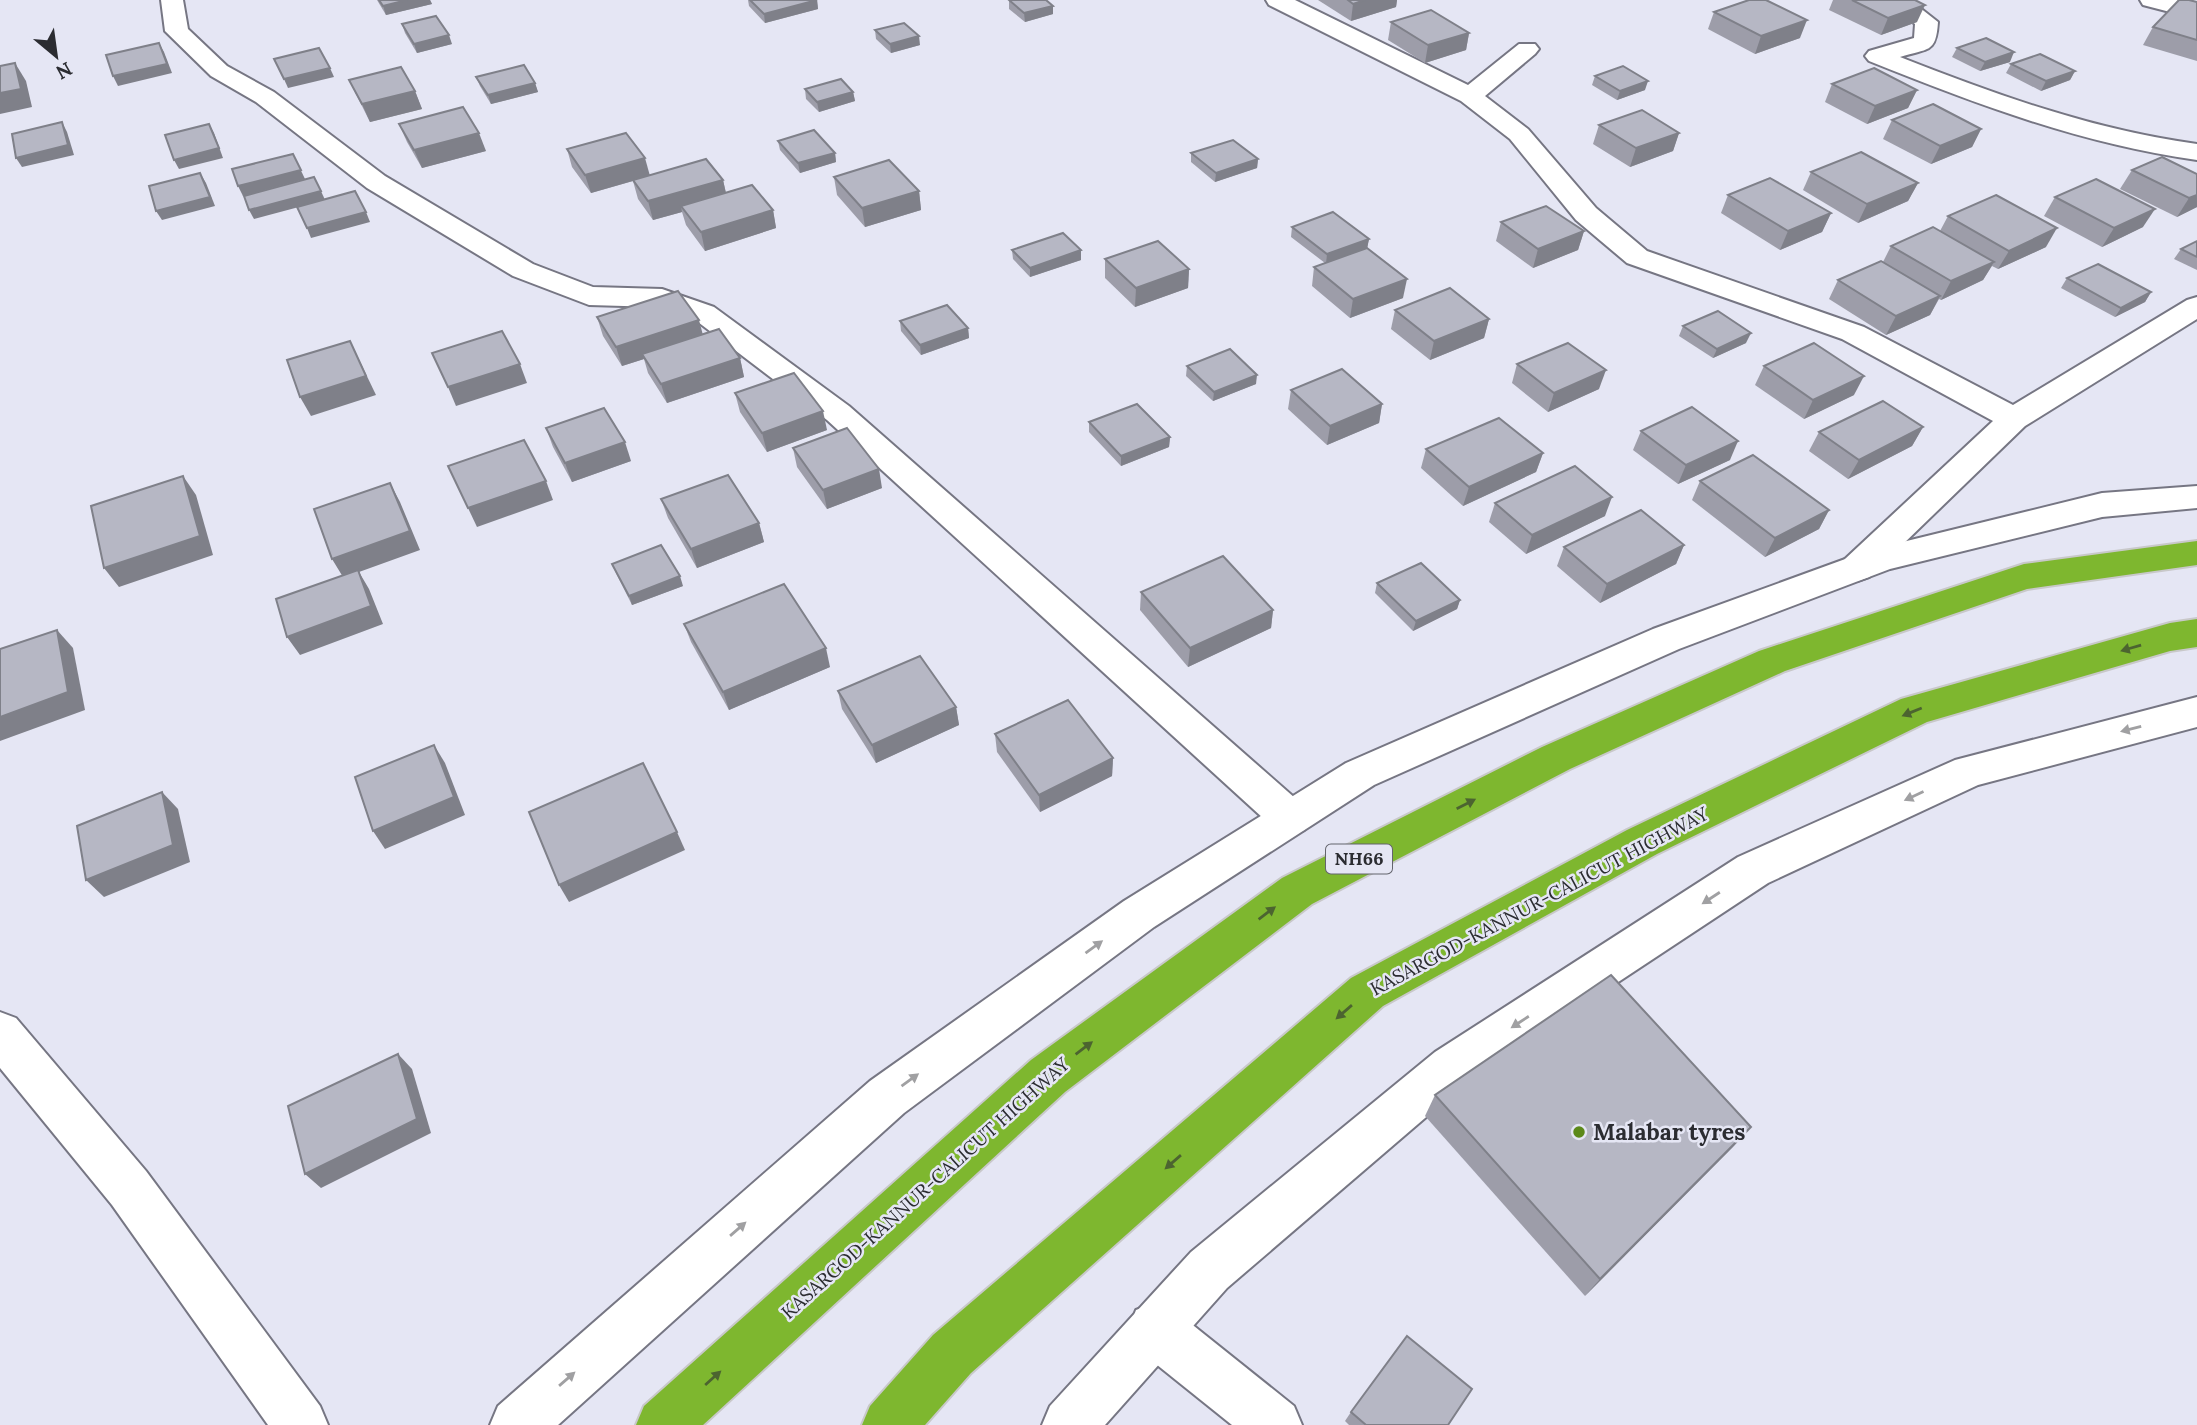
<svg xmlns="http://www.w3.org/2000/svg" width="2197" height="1425" viewBox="0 0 2197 1425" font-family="Lora,serif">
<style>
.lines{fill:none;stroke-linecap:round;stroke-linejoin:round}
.street-casing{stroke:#767683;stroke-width:4}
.secondary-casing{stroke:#767683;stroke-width:4}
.highway-casing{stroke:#c8c8c9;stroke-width:4}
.street{fill:#fff;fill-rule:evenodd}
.secondary{fill:#fff;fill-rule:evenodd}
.highway{fill:#7eb72f;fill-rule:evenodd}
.wall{fill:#9d9da9}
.shaded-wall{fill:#7f8089}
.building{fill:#b6b7c4;stroke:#7f8089;stroke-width:2}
.oneway{fill:#4c6430}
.oneway2{fill:#a0a0a2}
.poi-dot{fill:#5c891a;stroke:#e5e6f4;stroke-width:2.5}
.labels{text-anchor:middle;stroke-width:5;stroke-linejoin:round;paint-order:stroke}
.shield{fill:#e5e6f4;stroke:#63646c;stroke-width:2}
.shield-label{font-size:18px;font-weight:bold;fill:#2b2c31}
.street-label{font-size:19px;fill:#2b2c31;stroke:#e5e6f4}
.near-poi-label{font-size:23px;font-weight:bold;fill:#2b2c31;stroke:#e5e6f4;text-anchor:start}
</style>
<rect width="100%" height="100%" fill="#e5e6f4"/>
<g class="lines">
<defs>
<g id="street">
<polygon points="161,0 183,0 188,29 227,66 274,92 385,176 533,264 593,287 662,289 714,307 849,406 1304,806 1310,818 1304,830 1290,835 1276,830 827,420 694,319 659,307 589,305 513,276 367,188 256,102 211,76 165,31"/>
<polygon points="1266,0 1295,0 1468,85 1519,44 1535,44 1539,49 1535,54 1485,96 1528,129 1596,208 1647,251 1864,327 2013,405 2187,300 2197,297 2197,319 2025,426 1869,577 1857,581 1845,577 1839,568 1845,559 1993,421 1842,339 1627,263 1576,220 1510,139 1461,101 1269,5"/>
<path d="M1884 0H1910L1938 22C1936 54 1928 48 1900 57 1997 95 2093 130 2197 144V160C2082 144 1976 104 1869 61L1865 56 1869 51 1914 38 1915 24Z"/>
<polygon points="2140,0 2177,0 2197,5 2197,19 2143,5"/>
<polygon points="0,1012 16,1018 146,1171 320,1406 328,1425 268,1425 112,1205 0,1068"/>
<polygon points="1155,1303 1174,1310 1294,1406 1302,1425 1232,1425 1136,1348 1129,1329 1136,1310"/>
</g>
<g id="secondary">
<polygon points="2197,486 2197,508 2102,517 1890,569 1679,649 1374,785 1154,927 904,1113 558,1425 490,1425 498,1406 870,1081 1124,901 1346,763 1653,629 1870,550 2102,493"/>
<polygon points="2197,697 2197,727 1978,785 1768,883 1467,1082 1227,1288 1105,1425 1042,1425 1050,1406 1191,1252 1435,1052 1738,857 1955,760"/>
</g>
<g id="highway">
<polygon points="2197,541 2197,565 2027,589 1785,671 1570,769 1312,904 1065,1092 703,1425 636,1425 644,1406 1031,1060 1282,878 1542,747 1759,651 2024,564"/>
<polygon points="2197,619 2197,647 2170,651 1927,722 1657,854 1383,1006 971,1373 925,1425 862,1425 870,1406 933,1335 1351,978 1627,830 1901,699 2170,623"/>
</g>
</defs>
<use href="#street" class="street-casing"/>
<use href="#secondary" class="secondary-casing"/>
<use href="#highway" class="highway-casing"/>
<use href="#street" class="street"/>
<use href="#secondary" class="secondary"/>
<use href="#highway" class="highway"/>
</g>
<g class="wall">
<polygon points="377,0 430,0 432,4 386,15"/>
<polygon points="748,0 817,0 818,9 765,23 749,6"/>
<polygon points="1009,0 1053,6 1053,14 1025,22 1009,9"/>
<polygon points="1318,0 1397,0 1396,7 1351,21"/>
<polygon points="1833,0 1915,0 1917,22 1881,35 1829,10"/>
<polygon points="2197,2 2197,61 2143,45 2153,27"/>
<polygon points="1714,12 1800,38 1755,54 1708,29"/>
<polygon points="1391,22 1469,33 1466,50 1425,63 1388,40"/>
<polygon points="402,24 452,44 417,53 405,33"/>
<polygon points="875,30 920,45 891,53 876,39"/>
<polygon points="1957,48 2010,62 1980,71 1952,57"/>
<polygon points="2011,64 2075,71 2070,80 2041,91 2006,73"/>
<polygon points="1595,76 1645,90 1617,100 1592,85"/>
<polygon points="476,77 535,83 538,92 491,104 480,86"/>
<polygon points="349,80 415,91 422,109 370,122"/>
<polygon points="1832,84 1917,90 1908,108 1867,124 1825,102"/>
<polygon points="805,89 853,92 855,101 819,112 806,99"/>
<polygon points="1892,120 1981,129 1972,147 1931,164 1883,139"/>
<polygon points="399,124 486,151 422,168 407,142"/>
<polygon points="1599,125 1679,133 1673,151 1630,167 1593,144"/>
<polygon points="778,141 835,153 836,162 800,173 780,150"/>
<polygon points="567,149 650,175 723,180 726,193 773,210 776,228 705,251 686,225 682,212 653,220 638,199 633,181 591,193 572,167"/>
<polygon points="1191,153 1258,159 1257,168 1215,182 1191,162"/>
<polygon points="2132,170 2197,174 2197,207 2177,217 2120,189"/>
<polygon points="1811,172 1918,183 1908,201 1858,223 1803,190"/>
<polygon points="834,177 919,191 921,210 865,227 837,195"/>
<polygon points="1728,195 1831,213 1822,232 1780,250 1721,213"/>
<polygon points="2055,197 2143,227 2102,247 2044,216"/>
<polygon points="1948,216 2046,247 1998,269 1992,266 1983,280 1941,300 1939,299 1930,315 1886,335 1829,299 1838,280 1883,262 1891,246 1940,231"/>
<polygon points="1501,222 1584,231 1578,250 1533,268 1496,241"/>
<polygon points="1292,227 1369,239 1367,248 1403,298 1350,318 1312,286 1314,267 1325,263 1291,237"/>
<polygon points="2197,241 2197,270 2174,259 2181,249"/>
<polygon points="1012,250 1081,250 1081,260 1030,277 1013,259"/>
<polygon points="1105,259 1189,269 1188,288 1135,307 1105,278"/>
<polygon points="2067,278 2151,292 2145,302 2115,317 2061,288"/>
<polygon points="1395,310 1489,319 1484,338 1430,360 1391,329"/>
<polygon points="597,317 703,334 740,358 744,377 667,403 648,373 644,359 622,366 603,336"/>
<polygon points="900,321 968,328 969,338 921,355 901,331"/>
<polygon points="1683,326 1746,343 1713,358 1679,336"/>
<polygon points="1517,364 1599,389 1548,412 1512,383"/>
<polygon points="1187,366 1256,384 1213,401 1186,376"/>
<polygon points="1764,366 1854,395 1804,419 1755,385"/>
<polygon points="1291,390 1382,404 1379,423 1327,445 1288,409"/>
<polygon points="735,393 827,430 767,452 740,412"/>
<polygon points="1089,422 1170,437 1169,447 1121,466 1089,432"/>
<polygon points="1923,427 1912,446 1848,479 1809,451 1819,432"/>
<polygon points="546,428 631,461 572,482 553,447"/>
<polygon points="1641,431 1730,460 1678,484 1633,450"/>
<polygon points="793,448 882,488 827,509 797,467"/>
<polygon points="1426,449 1543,453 1536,472 1463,506 1421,468"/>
<polygon points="1700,481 1829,510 1819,529 1765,557 1692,500"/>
<polygon points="661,499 759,523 764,542 697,568 668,518"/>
<polygon points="1495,503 1605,516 1526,554 1489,522"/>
<polygon points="1684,545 1676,564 1600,603 1557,566 1564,547"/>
<polygon points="612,564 683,586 632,605 616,573"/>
<polygon points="1377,583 1460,600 1457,609 1413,631 1375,593"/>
<polygon points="1141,592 1273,610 1271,628 1188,667 1140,610"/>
<polygon points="684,624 830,667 729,710 691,642"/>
<polygon points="838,691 956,707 959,725 876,763 842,709"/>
<polygon points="995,734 1113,758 1112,776 1040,812 997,752"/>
<polygon points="1435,1095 1751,1127 1585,1296 1425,1116"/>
<polygon points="1351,1412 1448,1425 1349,1425 1345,1421"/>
</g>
<g class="shaded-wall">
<polygon points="407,0 430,0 432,4 386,15 383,6"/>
<polygon points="817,0 818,9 765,23 764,14"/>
<polygon points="1365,0 1397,0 1396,7 1351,21 1353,4"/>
<polygon points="1925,5 1917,22 1881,35 1888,18"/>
<polygon points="1053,6 1053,14 1025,22 1024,13"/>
<polygon points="1807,20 1800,38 1755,54 1761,36"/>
<polygon points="1469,33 1466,50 1425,63 1428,45"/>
<polygon points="449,35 452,44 417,53 414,44"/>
<polygon points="919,36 920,45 891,53 890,44"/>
<polygon points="159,43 164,52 172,73 118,86 113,76"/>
<polygon points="2014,52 2010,62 1980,71 1985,62"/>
<polygon points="15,63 26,81 32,107 0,114 0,93"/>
<polygon points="330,68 334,77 288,88 284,79"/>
<polygon points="2075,71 2070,80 2041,91 2046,81"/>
<polygon points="1648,81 1645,90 1617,100 1620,91"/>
<polygon points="535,83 538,92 491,104 488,95"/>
<polygon points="1917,90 1908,108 1867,124 1875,106"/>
<polygon points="415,91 422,109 370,122 362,104"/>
<polygon points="853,92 855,101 819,112 817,102"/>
<polygon points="62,122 67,132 74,155 22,167 16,158"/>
<polygon points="209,124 214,133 223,158 179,169 174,160"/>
<polygon points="1981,129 1972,147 1931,164 1940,146"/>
<polygon points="479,133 486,151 422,168 414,150"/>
<polygon points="1679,133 1673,151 1630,167 1636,148"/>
<polygon points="835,153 836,162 800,173 798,163"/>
<polygon points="293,154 305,179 243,196 238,186"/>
<polygon points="645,158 650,176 591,193 585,175"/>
<polygon points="1258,159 1257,168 1215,182 1216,173"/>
<polygon points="200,173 206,183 215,206 162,220 156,211"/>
<polygon points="723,180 727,198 681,206 682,212 653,220 648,201"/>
<polygon points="1918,183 1908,201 1858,223 1867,204"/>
<polygon points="321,191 325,200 254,219 249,210"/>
<polygon points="919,191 921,210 865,227 862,208"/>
<polygon points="2197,195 2197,207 2177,217 2189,198"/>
<polygon points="2155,209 2143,227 2102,247 2114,228"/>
<polygon points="773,210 776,228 705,251 701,232"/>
<polygon points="366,212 370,222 311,238 307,228"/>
<polygon points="1831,213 1822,232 1780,250 1788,231"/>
<polygon points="2057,228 2046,247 1998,269 2009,251"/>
<polygon points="1584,231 1578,250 1533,268 1538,249"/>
<polygon points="1369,239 1367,249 1326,264 1327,254"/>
<polygon points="1081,250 1081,260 1030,277 1030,268"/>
<polygon points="1994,262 1983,280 1941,300 1951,281"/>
<polygon points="1189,269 1188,288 1135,307 1136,288"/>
<polygon points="1407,279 1403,298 1350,318 1353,299"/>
<polygon points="2151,292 2145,302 2115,317 2121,308"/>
<polygon points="1940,296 1930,315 1886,335 1896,316"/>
<polygon points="1489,319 1484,338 1430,360 1434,341"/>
<polygon points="699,320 704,339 642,354 644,359 622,366 616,347"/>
<polygon points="968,328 969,338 921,355 920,345"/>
<polygon points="1751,333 1746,343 1713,358 1717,349"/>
<polygon points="350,341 376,395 311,416 300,397"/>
<polygon points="740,358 744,377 667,403 661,384"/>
<polygon points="520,364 527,383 456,406 448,387"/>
<polygon points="1606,370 1599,389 1548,412 1554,393"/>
<polygon points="1257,375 1256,384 1213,401 1214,392"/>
<polygon points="1864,376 1854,395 1804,419 1813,400"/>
<polygon points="1382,404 1379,423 1327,445 1330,426"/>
<polygon points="823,411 827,430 767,452 762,433"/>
<polygon points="1923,427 1912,446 1848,479 1859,460"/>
<polygon points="1170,437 1169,447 1121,466 1121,456"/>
<polygon points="1738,441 1730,460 1678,484 1686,465"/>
<polygon points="625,442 631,461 572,482 565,463"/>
<polygon points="1543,453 1536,472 1463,506 1469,487"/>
<polygon points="879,469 882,488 827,509 823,490"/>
<polygon points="183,476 196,495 213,555 119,587 104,568"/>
<polygon points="546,481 553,500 477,527 468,508"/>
<polygon points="390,483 400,502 420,550 359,572 369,589 383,624 300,655 287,637 343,577 332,559"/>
<polygon points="1612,497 1605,516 1526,554 1532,535"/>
<polygon points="1829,510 1819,529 1765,557 1775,538"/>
<polygon points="759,523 764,542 697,568 691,549"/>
<polygon points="1684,545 1676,564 1600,603 1607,584"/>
<polygon points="680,576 683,586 632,605 629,596"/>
<polygon points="1460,600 1457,609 1413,631 1416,621"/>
<polygon points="1273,610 1271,628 1188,667 1190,648"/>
<polygon points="57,630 73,648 85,710 0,741 0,717"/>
<polygon points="826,648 830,667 729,710 723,692"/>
<polygon points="956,707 959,725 876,763 872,745"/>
<polygon points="434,745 445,763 465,815 385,849 373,831"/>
<polygon points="1113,758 1112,776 1040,812 1039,795"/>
<polygon points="162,792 178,809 190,862 104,897 86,880"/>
<polygon points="677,832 685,850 569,902 559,885"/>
<polygon points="398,1054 412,1069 431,1133 321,1188 305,1174"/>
<polygon points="1751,1127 1733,1147 1585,1296 1600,1279"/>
</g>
<g class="building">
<polygon points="379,0 407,0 383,6"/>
<polygon points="750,0 817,0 764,14"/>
<polygon points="1009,0 1046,0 1053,6 1024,13"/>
<polygon points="1348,0 1365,0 1353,4"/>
<polygon points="1749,0 1766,0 1807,20 1761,36 1714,12"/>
<polygon points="1852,0 1915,0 1925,5 1888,18"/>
<polygon points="2179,0 2189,0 2197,2 2197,40 2153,27"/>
<polygon points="1431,10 1469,33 1428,45 1391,22"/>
<polygon points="436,16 449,35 414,44 402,24"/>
<polygon points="904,23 919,36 890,44 875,30"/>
<polygon points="1986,38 2014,52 1985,62 1957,48"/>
<polygon points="159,43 167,64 113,76 106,55"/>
<polygon points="319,48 330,68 284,79 274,59"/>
<polygon points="2040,54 2075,71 2046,81 2011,64"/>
<polygon points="15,63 21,89 0,93 0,66"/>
<polygon points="524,65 535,83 488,95 476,77"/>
<polygon points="1623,66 1648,81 1620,91 1595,76"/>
<polygon points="401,67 415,91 362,104 349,80"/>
<polygon points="1874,68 1917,90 1875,106 1832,84"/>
<polygon points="841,79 853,92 817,102 805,89"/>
<polygon points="1933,104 1981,129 1940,146 1892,120"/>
<polygon points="463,107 479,133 414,150 399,124"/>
<polygon points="1642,110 1679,133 1636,148 1599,125"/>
<polygon points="62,122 68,145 16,158 12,134"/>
<polygon points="209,124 219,148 174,160 165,135"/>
<polygon points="814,130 835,153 798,163 778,141"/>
<polygon points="626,133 645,158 585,175 567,149"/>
<polygon points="1233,140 1258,159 1216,173 1191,153"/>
<polygon points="1861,152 1918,183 1867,204 1811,172"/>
<polygon points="293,154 301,170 238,186 232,169"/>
<polygon points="2162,157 2197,174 2197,195 2189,198 2132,170"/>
<polygon points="706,159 723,180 648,201 633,180"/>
<polygon points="889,160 919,191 862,208 834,177"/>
<polygon points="200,173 210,197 156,211 149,186"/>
<polygon points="314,177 321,191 249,210 244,196"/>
<polygon points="1770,178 1831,213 1788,231 1728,195"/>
<polygon points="2096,179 2155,209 2114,228 2055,197"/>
<polygon points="752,185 773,210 701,232 681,206"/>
<polygon points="355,191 366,212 307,228 297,207"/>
<polygon points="1996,195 2057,228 2009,251 1948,216"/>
<polygon points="1546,206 1584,231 1538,249 1501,222"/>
<polygon points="1333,212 1369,239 1327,254 1292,227"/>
<polygon points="1933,227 1994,262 1951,281 1891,246"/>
<polygon points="1063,233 1081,250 1030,268 1012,250"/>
<polygon points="1158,241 1189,269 1136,288 1105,259"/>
<polygon points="2197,241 2197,257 2181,249"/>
<polygon points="1367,248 1407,279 1353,299 1314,267"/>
<polygon points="1881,261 1940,296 1896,316 1838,280"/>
<polygon points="2098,264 2151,292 2121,308 2067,278"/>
<polygon points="1450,288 1489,319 1434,341 1395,310"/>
<polygon points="678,291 699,320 616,347 597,317"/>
<polygon points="947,305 968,328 920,345 900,321"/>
<polygon points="1718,311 1751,333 1717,349 1683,326"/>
<polygon points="719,329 740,358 661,384 642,354"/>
<polygon points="502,331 520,364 448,387 432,353"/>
<polygon points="350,341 366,376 300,397 287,360"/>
<polygon points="1568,343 1606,370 1554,393 1517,364"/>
<polygon points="1814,343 1864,376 1813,400 1764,366"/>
<polygon points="1230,349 1257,375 1214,392 1187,366"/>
<polygon points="1342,369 1382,404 1330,426 1291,390"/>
<polygon points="794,373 823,411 762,433 735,393"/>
<polygon points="1883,401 1923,427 1859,460 1819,432"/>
<polygon points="1137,404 1170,437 1121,456 1089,422"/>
<polygon points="1692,407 1738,441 1686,465 1641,431"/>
<polygon points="604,408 625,442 565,463 546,428"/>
<polygon points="1499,418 1543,453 1469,487 1426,449"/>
<polygon points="847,428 879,469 823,490 793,448"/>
<polygon points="524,440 546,481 468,508 448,466"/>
<polygon points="1753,455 1829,510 1775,538 1700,481"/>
<polygon points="1575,466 1612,497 1532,535 1495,503"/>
<polygon points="728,475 759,523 691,549 661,499"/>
<polygon points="183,476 200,536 104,568 91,506"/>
<polygon points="390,483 410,531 332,559 314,509"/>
<polygon points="1641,510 1684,545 1607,584 1564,547"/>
<polygon points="661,545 680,576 629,596 612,564"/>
<polygon points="1223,556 1273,610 1190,648 1141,592"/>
<polygon points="1421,563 1460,600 1416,621 1377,583"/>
<polygon points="358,570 371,606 287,637 276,599"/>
<polygon points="784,584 826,648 723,692 684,624"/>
<polygon points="57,630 68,692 0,717 0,649"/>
<polygon points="920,656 956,707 872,745 838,691"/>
<polygon points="1068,700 1113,758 1039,795 995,734"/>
<polygon points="434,745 454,797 373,831 355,777"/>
<polygon points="643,763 677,832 559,885 529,812"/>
<polygon points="162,792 173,845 86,880 77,826"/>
<polygon points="1611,975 1751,1127 1600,1279 1435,1095"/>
<polygon points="398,1054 417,1119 305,1174 288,1106"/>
<polygon points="1407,1336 1472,1389 1448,1425 1366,1425 1351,1412"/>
</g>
<defs><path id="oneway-solid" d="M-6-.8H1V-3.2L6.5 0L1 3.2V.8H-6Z" transform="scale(1.75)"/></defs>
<g class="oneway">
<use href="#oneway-solid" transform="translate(2131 648) rotate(164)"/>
<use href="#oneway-solid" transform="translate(1912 712) rotate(158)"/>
<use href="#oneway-solid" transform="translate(1466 804) rotate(-27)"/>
<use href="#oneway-solid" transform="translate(1267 913) rotate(-37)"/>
<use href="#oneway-solid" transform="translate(1344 1012) rotate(139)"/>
<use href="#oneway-solid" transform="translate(1084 1048) rotate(-37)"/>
<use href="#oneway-solid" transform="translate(1173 1162) rotate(139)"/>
<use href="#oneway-solid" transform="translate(713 1378) rotate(-42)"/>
</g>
<g class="oneway2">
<use href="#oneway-solid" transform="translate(2131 729) rotate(166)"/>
<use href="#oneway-solid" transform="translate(1914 796) rotate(155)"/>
<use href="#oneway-solid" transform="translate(1711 898) rotate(147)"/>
<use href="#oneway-solid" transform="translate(1094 947) rotate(-36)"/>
<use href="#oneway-solid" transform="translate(1520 1022) rotate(147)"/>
<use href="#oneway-solid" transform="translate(910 1080) rotate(-36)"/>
<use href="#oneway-solid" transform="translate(738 1229) rotate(-41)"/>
<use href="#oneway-solid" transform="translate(567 1379) rotate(-41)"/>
</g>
<circle class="poi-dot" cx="1579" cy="1132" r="7"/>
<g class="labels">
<rect class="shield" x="1326" y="844.5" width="66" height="29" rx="5"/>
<g class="shield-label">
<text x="1359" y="865">NH66</text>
</g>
<g class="street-label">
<text transform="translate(1539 901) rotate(-28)" y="7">KASARGOD-KANNUR-CALICUT HIGHWAY</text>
<text transform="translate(925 1188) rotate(-42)" y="7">KASARGOD-KANNUR-CALICUT HIGHWAY</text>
</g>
<g class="near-poi-label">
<text x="1593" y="1140">Malabar tyres</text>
</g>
</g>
<g transform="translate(56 56) rotate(151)" stroke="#e5e6f4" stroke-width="5" paint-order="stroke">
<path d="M0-5L12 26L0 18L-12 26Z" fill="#2b2c31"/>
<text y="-10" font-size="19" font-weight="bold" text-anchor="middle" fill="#2b2c31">N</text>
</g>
</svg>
